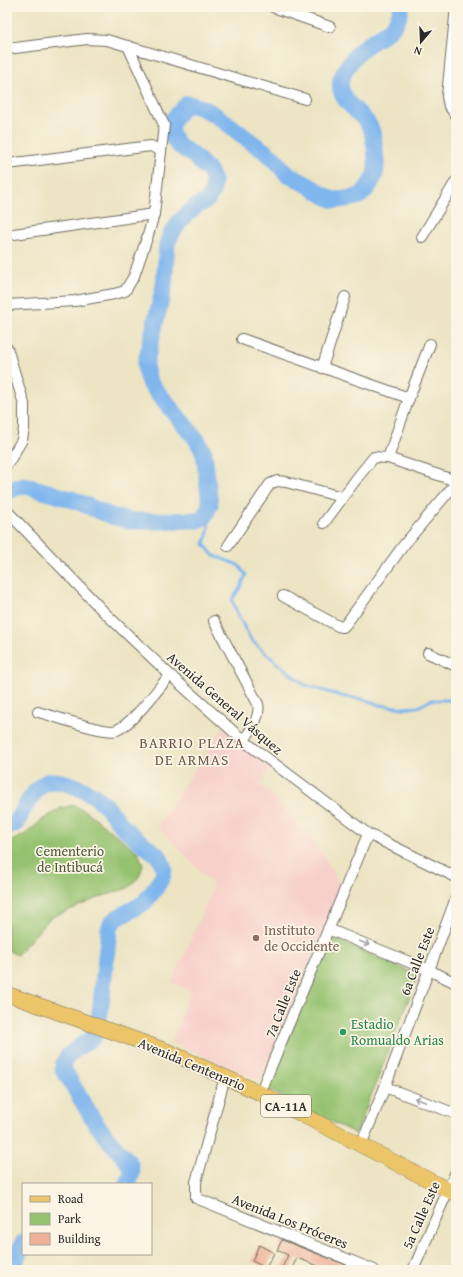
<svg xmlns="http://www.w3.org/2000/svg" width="463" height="1277" viewBox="0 0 463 1277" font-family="'Gentium Book Plus',serif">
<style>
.built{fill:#f7d0ca}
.green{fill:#95c26f;stroke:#60764d}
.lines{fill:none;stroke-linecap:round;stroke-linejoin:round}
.stream{stroke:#7fb6ee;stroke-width:3}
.river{stroke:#7fb6ee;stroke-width:17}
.building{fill:#eeb097}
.street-casing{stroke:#6f6c60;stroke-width:12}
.primary-casing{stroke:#6f6c60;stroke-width:16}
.street{stroke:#fff;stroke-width:10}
.primary{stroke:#edc569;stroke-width:15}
.oneway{stroke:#a0a0a0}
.education-dot{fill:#8d6e63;stroke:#fcf5e5;stroke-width:1.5}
.leisure-dot{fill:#2e9e5b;stroke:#fcf5e5;stroke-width:1.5}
.labels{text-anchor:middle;stroke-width:3.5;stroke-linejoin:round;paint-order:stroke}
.shield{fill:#fcf5e5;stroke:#6a6863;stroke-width:1}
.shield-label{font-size:13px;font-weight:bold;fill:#2b2b2b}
.street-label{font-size:14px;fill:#2b2b2b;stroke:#fcf5e5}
.park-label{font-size:14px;fill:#4b583f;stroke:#fcf5e5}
.education-label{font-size:14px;fill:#785e54;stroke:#fcf5e5;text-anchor:start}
.leisure-label{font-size:14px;fill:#27864d;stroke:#fcf5e5;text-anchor:start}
.neighbourhood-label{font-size:15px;letter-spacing:1px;fill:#6f5a51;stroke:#fcf5e5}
</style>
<rect width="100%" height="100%" fill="#fcf5e5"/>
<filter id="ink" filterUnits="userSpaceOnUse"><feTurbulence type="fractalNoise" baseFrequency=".025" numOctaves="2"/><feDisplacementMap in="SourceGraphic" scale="8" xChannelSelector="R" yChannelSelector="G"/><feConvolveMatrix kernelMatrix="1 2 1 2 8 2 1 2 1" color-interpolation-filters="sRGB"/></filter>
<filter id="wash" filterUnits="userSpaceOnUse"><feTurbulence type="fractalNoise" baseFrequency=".012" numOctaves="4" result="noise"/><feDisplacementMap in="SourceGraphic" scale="16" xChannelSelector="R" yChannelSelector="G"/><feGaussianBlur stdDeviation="0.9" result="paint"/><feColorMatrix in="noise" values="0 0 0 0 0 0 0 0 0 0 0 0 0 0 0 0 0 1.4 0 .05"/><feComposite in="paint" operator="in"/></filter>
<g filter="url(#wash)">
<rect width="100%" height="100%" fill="#ece4c3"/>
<polygon class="built" points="223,728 270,769 260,784 310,835 331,868 340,885 340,892 261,1081 171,1042 191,990 172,983 214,885 157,826"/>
<g class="green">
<polygon points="74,805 87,812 138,852 143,865 139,877 128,888 103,896 50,918 17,955 7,950 7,843 24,835 42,820 61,808"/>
<polygon points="330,937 418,975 356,1134 267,1089"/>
</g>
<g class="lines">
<path class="stream" d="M204 517C212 526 208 533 204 544L213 555 238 565 246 575 240 588 232 600 238 615 251 640 277 663 305 685 345 697 361 699 380 705 404 708 418 707 431 700H451L456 702"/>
<g class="river">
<path d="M7 492C15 488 18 485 27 486L74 500 111 516 132 521H165L198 520 204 517 210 505 204 453 197 440 149 382 145 366 164 286 167 244 170 236 180 221 195 207 207 200 212 192 214 182 210 172 194 156 178 145 170 133 171 124 174 118 187 104C210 107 229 125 246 138 255 145 265 151 273 158 278 162 281 168 285 172 290 177 304 182 311 187 318 191 327 199 335 200 339 200 356 198 359 196 365 193 373 180 375 174 378 166 374 134 370 127 362 111 336 101 341 80 344 70 354 56 361 50 377 36 399 31 401 7"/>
<path d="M7 827 17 823C21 812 36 786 47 782 61 777 93 793 103 803 111 810 116 820 123 827 134 837 147 847 159 856L164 868 163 875 157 886 144 903 117 918 111 923 109 930 100 1013 94 1036 91 1039C80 1047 64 1053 63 1069L96 1124 109 1140 125 1158 130 1164 132 1173 128 1184"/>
<polyline points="12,1270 23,1243"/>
</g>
</g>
<g id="blocks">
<g class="building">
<polygon points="282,1240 359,1270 329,1270 297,1258 291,1270 281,1270 288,1255 277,1250"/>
<polygon points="259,1245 274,1253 266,1268 252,1261"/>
</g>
</g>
</g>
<g filter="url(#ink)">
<use href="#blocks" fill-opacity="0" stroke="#6f6c60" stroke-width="1"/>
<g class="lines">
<defs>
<g id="street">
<polyline points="273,7 330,27"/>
<polyline points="456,7 447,96 449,106 456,115"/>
<polyline points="7,49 87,39 107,40 305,99"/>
<polyline points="7,164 151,146 161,151"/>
<polyline points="7,235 154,214"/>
<polyline points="422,237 456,181"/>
<polyline points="7,305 75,301 114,294 125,291 134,276 148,235 154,214 164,125 128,46"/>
<polyline points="242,339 409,398 388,458"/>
<polyline points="7,348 24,404 24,428 22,440 7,465"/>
<polyline points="322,368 345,297"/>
<polyline points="409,398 430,344"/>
<polyline points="7,511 104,612 170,675 244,741 368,834 456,877"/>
<polyline points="324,523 357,478 374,457 388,458 456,481"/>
<polyline points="228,546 270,484 277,481 286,482 342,497"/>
<polyline points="283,596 338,626 343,627 346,624 403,546 456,483"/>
<path d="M214 621 258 704C261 717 250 730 244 741"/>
<polyline points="428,653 456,666"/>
<path d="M38 712C51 715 107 735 117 730 134 722 157 690 170 675"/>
<polyline points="328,929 429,970 456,983"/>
<polyline points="225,1077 196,1182 196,1198 374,1270"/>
<polyline points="385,1087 456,1114"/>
<polyline points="260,1093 368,834"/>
<polyline points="361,1145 385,1087 456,898"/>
<polyline points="413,1270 456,1172"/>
</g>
<polyline id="primary" points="7,994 167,1051 260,1093 456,1194"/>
</defs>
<use href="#street" class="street-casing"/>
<use href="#primary" class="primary-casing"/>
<use href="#street" class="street"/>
<use href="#primary" class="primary"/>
</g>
<defs><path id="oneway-shaft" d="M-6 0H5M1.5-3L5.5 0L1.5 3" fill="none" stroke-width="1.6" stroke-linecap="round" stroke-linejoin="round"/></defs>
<g class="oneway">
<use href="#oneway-shaft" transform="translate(364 943) rotate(23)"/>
<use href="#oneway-shaft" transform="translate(420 1100) rotate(-159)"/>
</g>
</g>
<circle class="education-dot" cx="256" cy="938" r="4"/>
<circle class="leisure-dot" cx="343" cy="1032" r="4"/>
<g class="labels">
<rect class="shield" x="261" y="1095" width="50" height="22" rx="3"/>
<g class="shield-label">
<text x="286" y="1111">CA-11A</text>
</g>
<g class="street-label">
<text transform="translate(225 703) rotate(41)" y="5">Avenida General Vásquez</text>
<text transform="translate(417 961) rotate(-69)" y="5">6a Calle Este</text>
<text transform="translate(283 1003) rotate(-68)" y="5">7a Calle Este</text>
<text transform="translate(192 1064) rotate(23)" y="5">Avenida Centenario</text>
<text transform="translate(421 1215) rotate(-66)" y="5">5a Calle Este</text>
<text transform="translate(290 1221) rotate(22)" y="5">Avenida Los Próceres</text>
</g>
<g class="park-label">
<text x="70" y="856">Cementerio<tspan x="70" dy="16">de Intibucá</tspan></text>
</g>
<g class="education-label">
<text x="264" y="935">Instituto<tspan x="264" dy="16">de Occidente</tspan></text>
</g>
<g class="leisure-label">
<text x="351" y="1029">Estadio<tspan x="351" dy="16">Romualdo Arias</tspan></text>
</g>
<g class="neighbourhood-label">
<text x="192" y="748">BARRIO PLAZA<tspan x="192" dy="17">DE ARMAS</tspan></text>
</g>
</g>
<rect width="463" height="1277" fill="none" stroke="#fcf5e5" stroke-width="24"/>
<rect x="22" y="1183" width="130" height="72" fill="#fcf5e5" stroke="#a8a49b"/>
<rect x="30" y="1196" width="20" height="6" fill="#edc569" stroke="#a8a49b"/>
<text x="58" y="1203" font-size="12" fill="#2b2b2b">Road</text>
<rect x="30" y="1213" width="20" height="12" fill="#95c26f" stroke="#a8a49b"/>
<text x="58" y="1223" font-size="12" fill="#2b2b2b">Park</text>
<rect x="30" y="1233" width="20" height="12" fill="#eeb097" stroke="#a8a49b"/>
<text x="58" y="1243" font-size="12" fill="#2b2b2b">Building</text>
<g transform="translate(421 42) rotate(199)" stroke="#fcf5e5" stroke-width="3" paint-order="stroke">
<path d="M0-3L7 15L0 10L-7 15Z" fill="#2b2b2b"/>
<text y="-6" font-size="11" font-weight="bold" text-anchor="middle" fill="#2b2b2b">N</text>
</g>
</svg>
